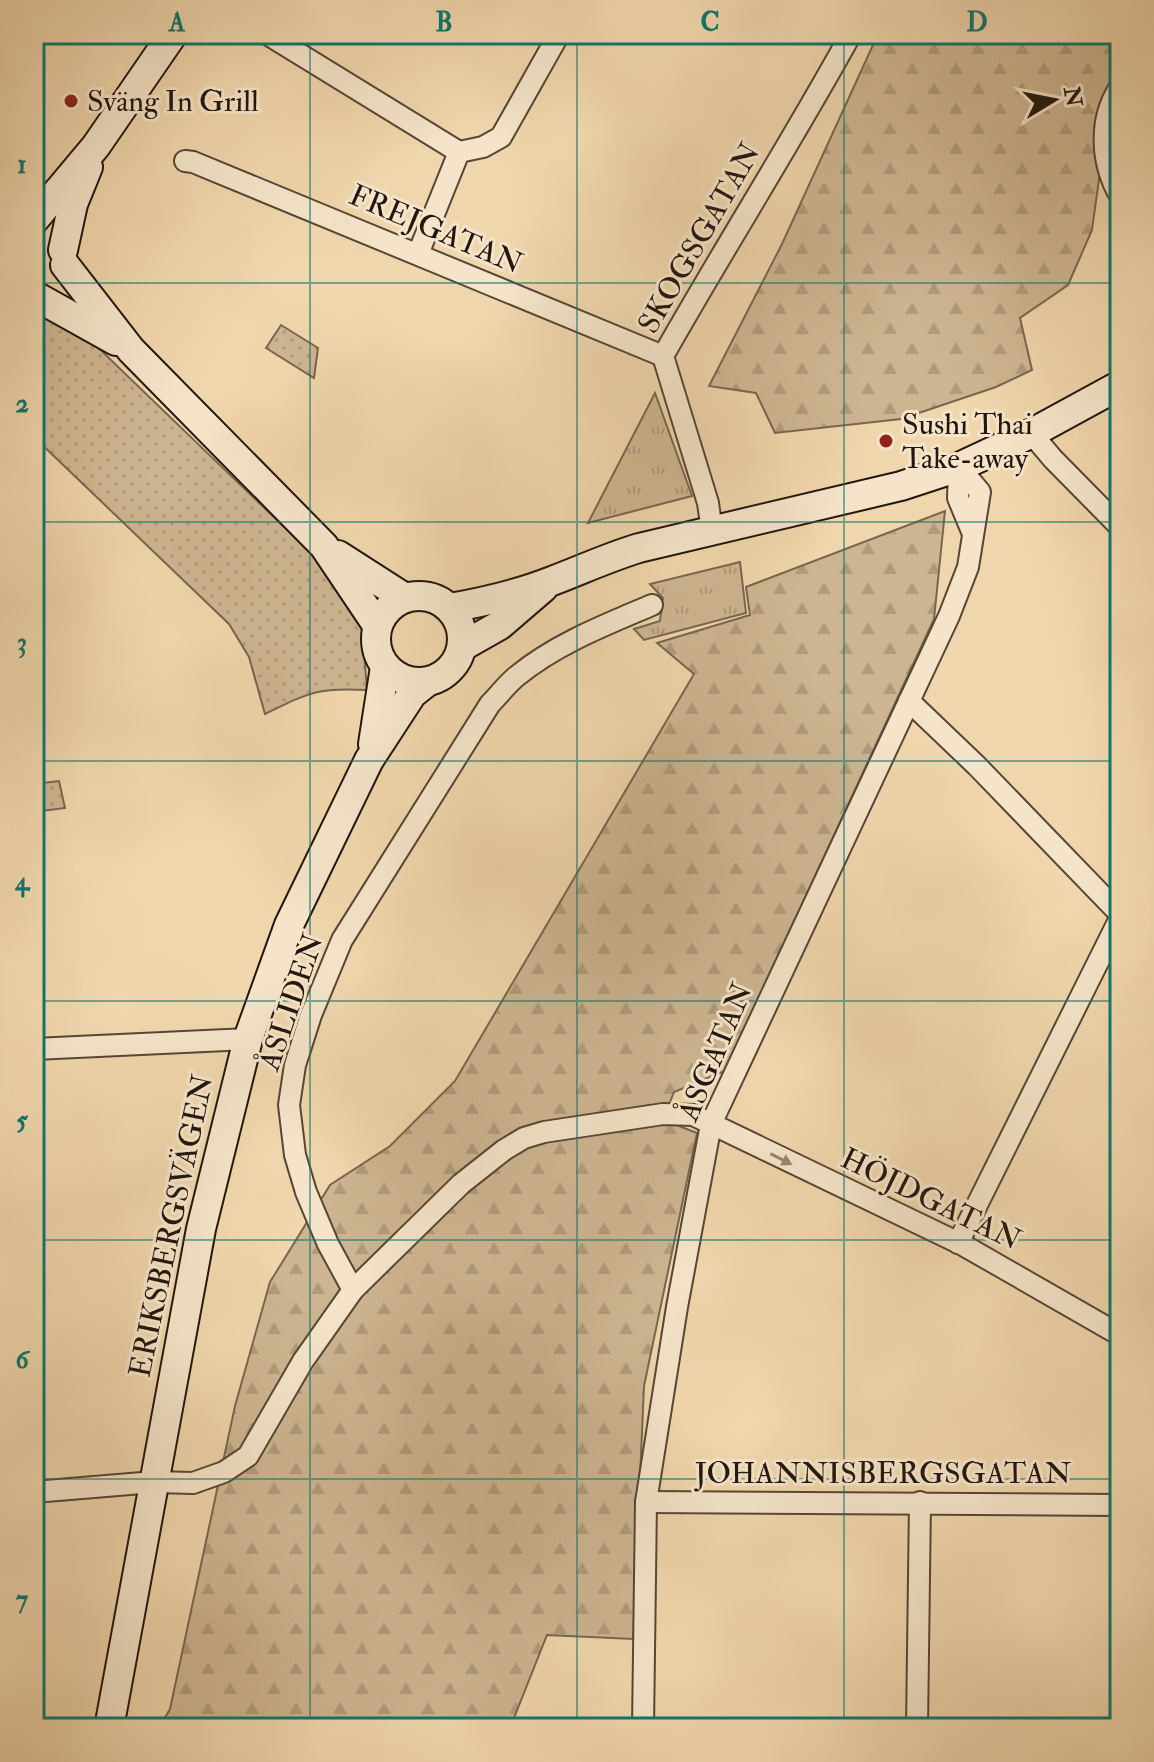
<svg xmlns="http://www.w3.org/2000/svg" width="1154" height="1762" viewBox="0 0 1154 1762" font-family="'IM FELL Double Pica',serif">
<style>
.grass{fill:url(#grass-tufts);stroke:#786650;stroke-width:2}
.forest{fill:url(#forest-firs);stroke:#786650;stroke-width:2}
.park{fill:url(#park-dots);stroke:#786650;stroke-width:2}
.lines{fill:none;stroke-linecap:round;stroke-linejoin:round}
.minor-casing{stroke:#564636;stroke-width:24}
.secondary-casing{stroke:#22160e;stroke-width:32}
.minor{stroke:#f5e4c9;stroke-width:20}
.secondary{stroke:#f5e4c9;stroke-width:28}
.oneway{fill:#968775}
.grid{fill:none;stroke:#0f766e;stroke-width:2;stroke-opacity:0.55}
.poi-dot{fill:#8f2418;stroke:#f5e4c9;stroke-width:3}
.labels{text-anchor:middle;stroke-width:6;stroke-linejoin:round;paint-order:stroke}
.poi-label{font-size:30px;fill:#22160e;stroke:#f5e4c9;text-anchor:start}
.street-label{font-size:30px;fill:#22160e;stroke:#f5e4c9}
.neatline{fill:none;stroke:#0f766e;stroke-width:3}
.grid-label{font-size:26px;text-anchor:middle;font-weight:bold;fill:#0f766e}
</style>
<defs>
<pattern id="grass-tufts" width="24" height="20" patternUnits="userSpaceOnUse" patternTransform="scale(2)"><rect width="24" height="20" fill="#cdb591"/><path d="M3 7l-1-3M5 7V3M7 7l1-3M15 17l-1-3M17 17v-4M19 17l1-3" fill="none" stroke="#b09b7c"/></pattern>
<pattern id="forest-firs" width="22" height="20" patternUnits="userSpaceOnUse" patternTransform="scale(2)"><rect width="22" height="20" fill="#cdb591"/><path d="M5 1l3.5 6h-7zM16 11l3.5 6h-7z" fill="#b09b7c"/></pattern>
<pattern id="park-dots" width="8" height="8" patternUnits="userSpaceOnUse" patternTransform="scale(2)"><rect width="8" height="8" fill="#cdb591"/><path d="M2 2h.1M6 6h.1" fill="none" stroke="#b09b7c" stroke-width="1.8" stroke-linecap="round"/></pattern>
</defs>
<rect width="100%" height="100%" fill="#f0d6ac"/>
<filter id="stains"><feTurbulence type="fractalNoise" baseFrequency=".0025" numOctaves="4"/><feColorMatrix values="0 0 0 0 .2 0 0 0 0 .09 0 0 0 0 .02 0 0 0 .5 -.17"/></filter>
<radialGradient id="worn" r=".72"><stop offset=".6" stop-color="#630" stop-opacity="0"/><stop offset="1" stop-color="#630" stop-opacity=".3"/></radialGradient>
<g class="grass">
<polygon points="655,393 692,496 588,523"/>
<polygon points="740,562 746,613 644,640 634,629 660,621 663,598 650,584"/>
</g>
<g class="forest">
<polygon points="878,34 1120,34 1120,48 1116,56 1092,230 1068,285 1020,318 1032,370 996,387 901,419 775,433 756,393 709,386 782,244"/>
<polygon points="945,511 934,619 725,1071 674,1092 663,1120 697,1133 644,1386 633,1639 547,1635 510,1728 159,1728 170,1709 235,1406 270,1282 330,1185 390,1146 455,1081 694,674 657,643 750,615 746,587"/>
</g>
<g class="park">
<path d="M34 314 83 333 338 579 362 627 367 690C317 687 308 693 265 714L249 657 229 624 34 437Z"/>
<polygon points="281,325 318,348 314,378 266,348"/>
<polygon points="59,781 65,808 34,812 34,784"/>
</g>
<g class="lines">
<defs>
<g id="minor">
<polyline points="267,34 459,152"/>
<path d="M1120 87C1098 120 1101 163 1120 196"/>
<polyline points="185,161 193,162 663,356"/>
<polyline points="418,254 459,152 483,147 501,137 559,34"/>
<polyline points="1031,433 1053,459 1120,527"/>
<polyline points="959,467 958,498 973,534"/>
<path d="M712 531 708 503 663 356C724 248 791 143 851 34"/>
<polyline points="909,701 977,766 1120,914"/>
<polyline points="34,1049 248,1039"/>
<polyline points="958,1243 1120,918"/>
<path d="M353 1290 328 1244 306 1192 295 1155 289 1105 295 1065 311 1015 342 940 490 704C499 695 507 684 517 676 556 644 605 625 652 605"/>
<polyline points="34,1492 154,1482 193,1483 224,1472 248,1456 303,1361 353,1290 461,1184 504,1150 524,1138 544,1132 663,1114 693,1115 963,1245 1120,1335"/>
<polyline points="646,1502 1120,1505"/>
<polyline points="643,1728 646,1502 677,1307 711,1124 949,616 968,567 980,492 959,467"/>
<polyline points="917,1728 920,1502"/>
</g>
<g id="secondary">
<polyline points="34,220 96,146 173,34"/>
<polyline points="63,250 73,204 88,167"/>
<polyline points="65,265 131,350 324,546 377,625"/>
<polyline points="39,298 116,341"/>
<polyline points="338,555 405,598"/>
<circle cx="419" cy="639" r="43"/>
<path d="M450 608C484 602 519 594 552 581 581 570 609 557 639 548L901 486 959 467 1032 433 1120 385"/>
<polyline points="463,646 500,625 543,588"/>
<polyline points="373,744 385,667"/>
<polyline points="109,1728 201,1229 248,1039 289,925 369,760 412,694 427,682"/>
</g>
</defs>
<use href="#minor" class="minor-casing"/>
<use href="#secondary" class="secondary-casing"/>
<use href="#minor" class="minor"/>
<use href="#secondary" class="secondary"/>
</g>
<defs><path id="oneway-solid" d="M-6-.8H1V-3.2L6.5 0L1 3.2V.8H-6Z" transform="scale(2)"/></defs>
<use class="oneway" href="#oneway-solid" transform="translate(781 1159) rotate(27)"/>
<path class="grid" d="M310 34V1728M577 34V1728M844 34V1728M34 283H1120M34 522H1120M34 761H1120M34 1001H1120M34 1240H1120M34 1479H1120"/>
<g class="poi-dot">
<circle cx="71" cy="101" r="8"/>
<circle cx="886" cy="441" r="8"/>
</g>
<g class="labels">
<g class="poi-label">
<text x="87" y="111">Sväng In Grill</text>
<text x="902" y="434">Sushi Thai<tspan x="902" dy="34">Take-away</tspan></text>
</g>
<g class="street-label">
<text transform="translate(436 229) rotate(23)" y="10">FREJGATAN</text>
<text transform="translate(699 238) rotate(-60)" y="10">SKOGSGATAN</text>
<text transform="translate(291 1002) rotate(-71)" y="10">ÅSLIDEN</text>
<text transform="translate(715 1052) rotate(-67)" y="10">ÅSGATAN</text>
<text transform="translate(931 1199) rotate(26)" y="10">HÖJDGATAN</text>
<text transform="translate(171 1226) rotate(-78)" y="10">ERIKSBERGSVÄGEN</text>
<text x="883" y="1483">JOHANNISBERGSGATAN</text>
</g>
</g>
<rect width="1154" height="1762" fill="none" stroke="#f0d6ac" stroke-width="88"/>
<g transform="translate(1054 100) rotate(80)" stroke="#f5e4c9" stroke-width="6" paint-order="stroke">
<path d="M0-6L14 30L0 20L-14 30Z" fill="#22160e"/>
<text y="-12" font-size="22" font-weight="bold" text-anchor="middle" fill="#22160e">N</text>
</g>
<rect x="44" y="44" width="1066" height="1674" class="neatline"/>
<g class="grid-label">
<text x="177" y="31">A</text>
<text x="444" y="31">B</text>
<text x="710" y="31">C</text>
<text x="977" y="31">D</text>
<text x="22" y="173">1</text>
<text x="22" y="412">2</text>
<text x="22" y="651">3</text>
<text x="22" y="890">4</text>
<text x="22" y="1129">5</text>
<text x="22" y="1368">6</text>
<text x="22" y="1608">7</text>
</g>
<rect width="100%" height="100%" filter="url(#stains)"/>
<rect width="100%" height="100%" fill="url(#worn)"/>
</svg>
